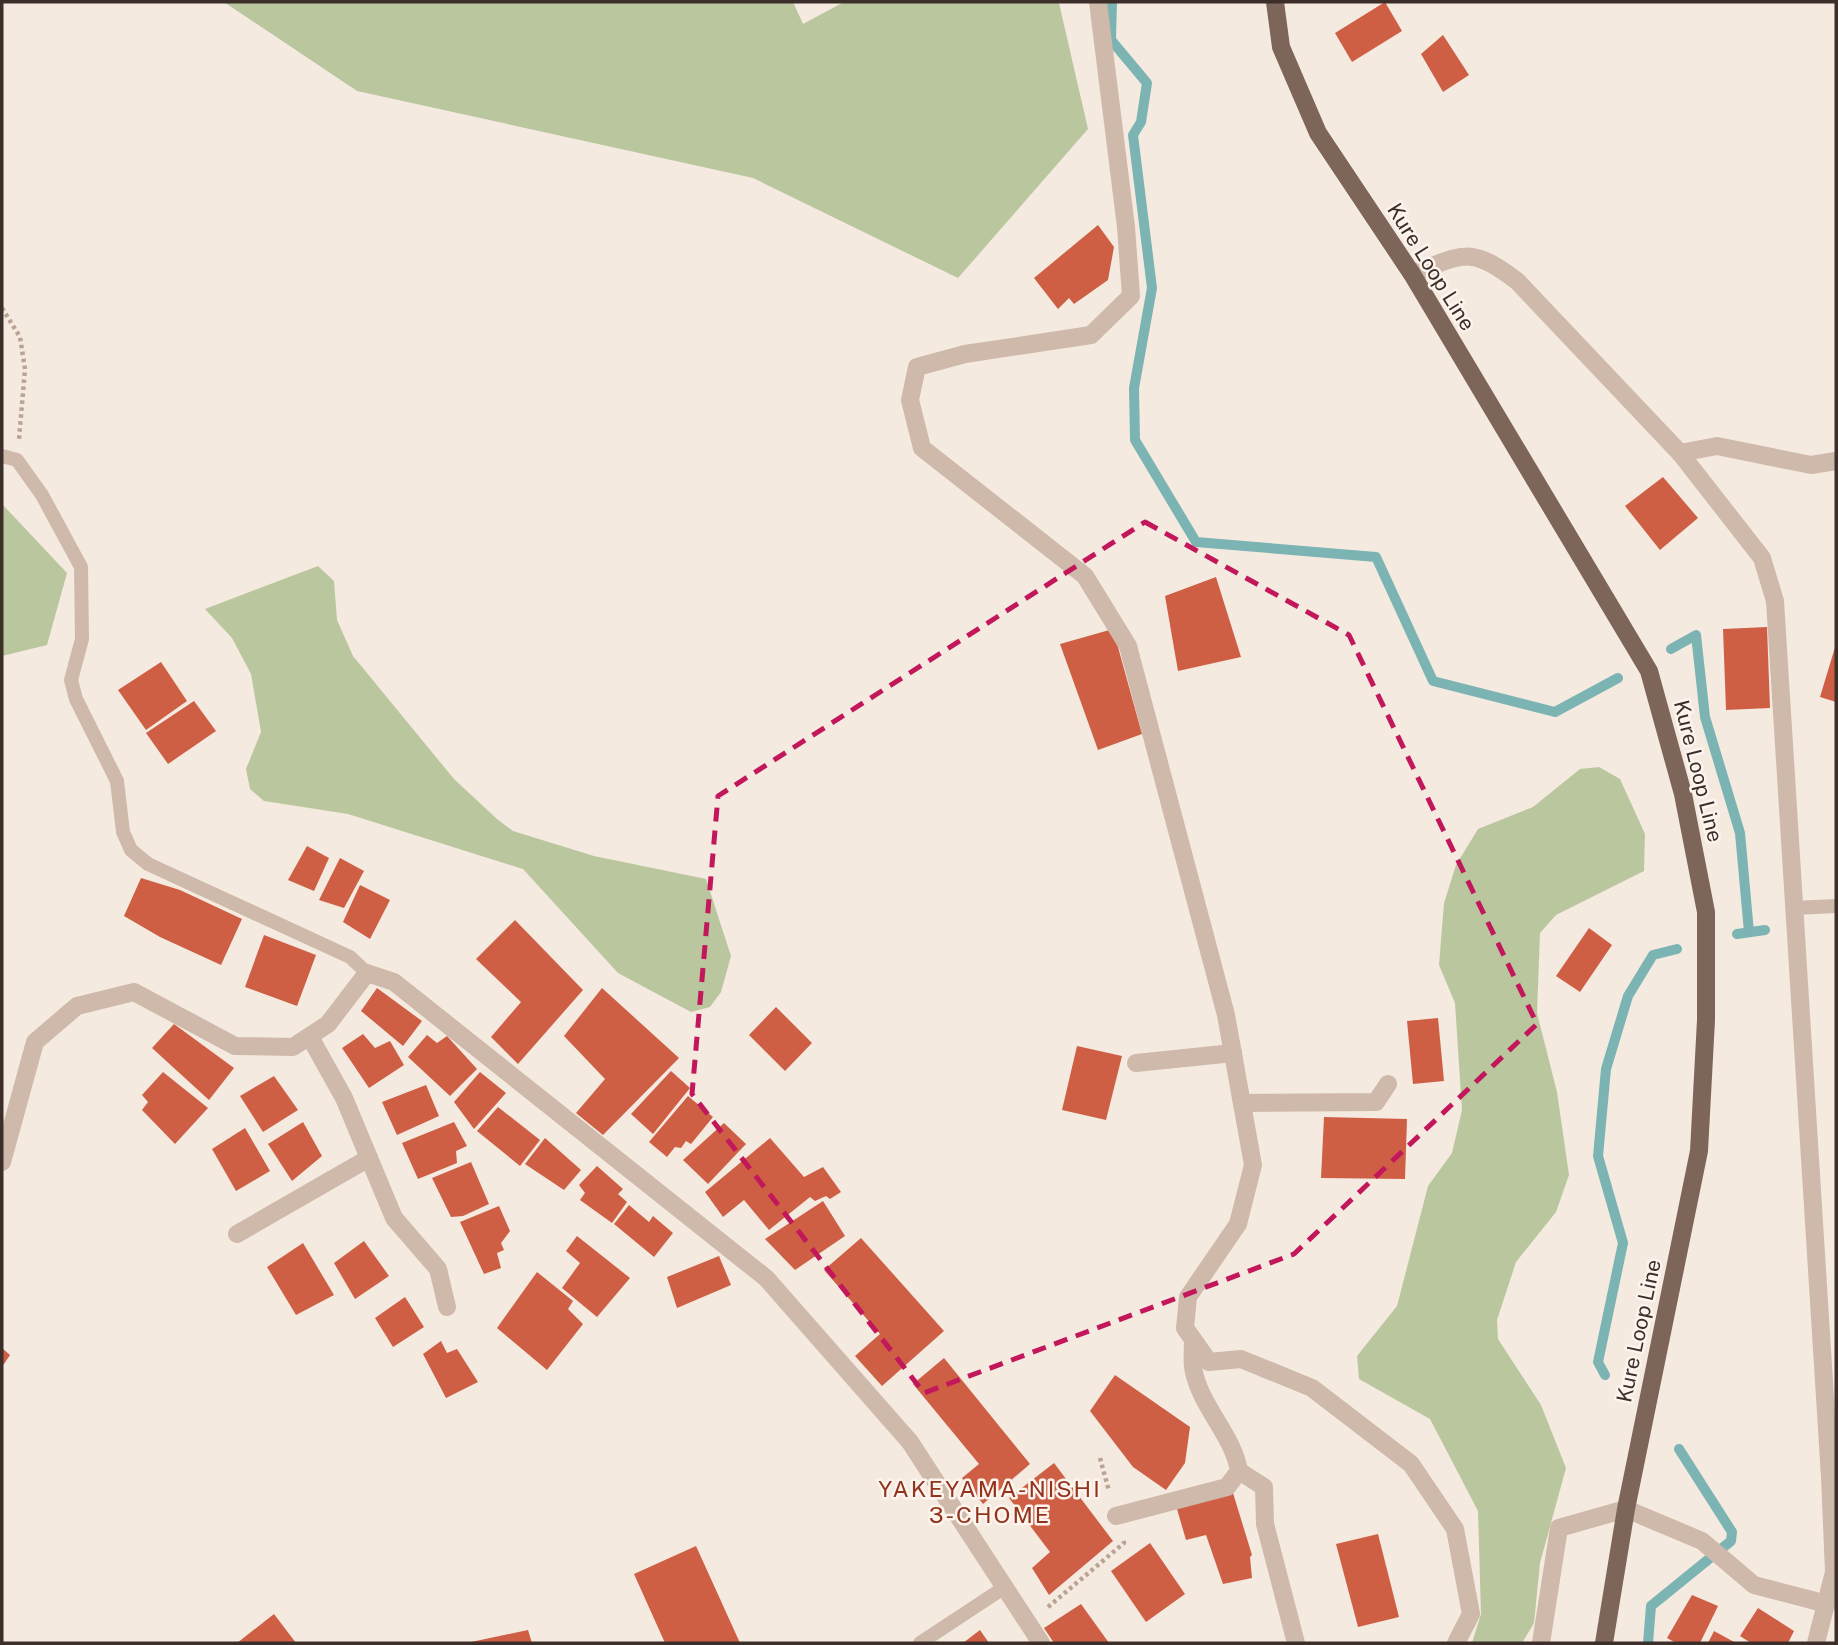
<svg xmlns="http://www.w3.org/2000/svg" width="1838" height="1645" viewBox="0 0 1838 1645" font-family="'Public Sans',sans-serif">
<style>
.green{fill:#bac69e}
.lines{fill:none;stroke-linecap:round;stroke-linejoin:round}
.stream{stroke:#7cb4b4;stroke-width:10}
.building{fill:#ce5f45}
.path{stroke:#bba394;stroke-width:4.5;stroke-dasharray:3.5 3.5;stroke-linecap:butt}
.service{stroke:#ceb9aa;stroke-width:14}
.minor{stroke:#ceb9aa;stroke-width:18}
.tertiary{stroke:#ceb9aa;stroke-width:18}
.primary{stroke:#7e655a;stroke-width:18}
.marked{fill:none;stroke:#c2185b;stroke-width:5;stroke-dasharray:14 9;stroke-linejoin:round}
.labels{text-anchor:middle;stroke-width:5;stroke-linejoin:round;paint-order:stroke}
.street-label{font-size:21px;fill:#3c2f2a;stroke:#fcf4ed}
.neighbourhood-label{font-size:23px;letter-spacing:2px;fill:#91331d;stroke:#fcf4ed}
</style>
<rect width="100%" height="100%" fill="#f5eae0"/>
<g class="green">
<polygon points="224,2 793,2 803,24 844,2 1055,2 1059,3 1088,129 958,278 753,178 357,91"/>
<polygon points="2,504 67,573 47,645 2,656"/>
<polygon points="318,566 334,581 337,620 353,656 454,779 497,819 513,831 594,856 706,879 731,956 721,992 710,1007 691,1012 618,973 523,869 348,814 264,801 250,789 246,769 261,732 251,674 232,638 205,609"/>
<polygon points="1599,767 1620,779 1645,834 1644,871 1556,915 1540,933 1537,1013 1557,1092 1569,1175 1556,1212 1516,1262 1497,1320 1498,1339 1541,1405 1566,1468 1540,1563 1534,1623 1522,1643 1472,1643 1481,1614 1478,1511 1430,1419 1359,1379 1357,1356 1397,1306 1428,1186 1452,1153 1462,1110 1455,1003 1439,965 1444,903 1456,865 1478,829 1533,807 1580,769"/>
</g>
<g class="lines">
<g class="stream">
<polyline points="1112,2 1111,40 1147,83 1141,122 1133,135 1152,288 1134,388 1135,440 1196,542 1376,557 1433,681 1555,712 1618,678"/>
<polyline points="1671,649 1696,635 1705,717 1740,833 1749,932"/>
<polyline points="1737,934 1765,930"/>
<polyline points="1605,1375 1598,1362 1623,1243 1598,1156 1606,1069 1628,996 1653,955 1677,949"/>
<polyline points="1648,1643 1651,1606 1731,1541 1732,1532 1679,1449"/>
</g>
</g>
<g class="building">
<polygon points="1385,2 1402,31 1352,62 1335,33"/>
<polygon points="1443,35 1469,75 1443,92 1421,54"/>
<polygon points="1098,225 1114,247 1108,280 1074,304 1069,298 1058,309 1034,278"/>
<polygon points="1663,477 1698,518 1660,550 1625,506"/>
<polygon points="1216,577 1241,657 1178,671 1165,596"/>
<polygon points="1767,627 1770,708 1726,710 1723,629"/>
<polygon points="1113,629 1142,734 1098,750 1060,644"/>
<polygon points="1836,644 1836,702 1820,697"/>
<polygon points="161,662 187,701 146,730 118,690"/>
<polygon points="194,701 216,731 168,764 146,733"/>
<polygon points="307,846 329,858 314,891 288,880"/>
<polygon points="340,858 364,871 344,908 319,900"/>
<polygon points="141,878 180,890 242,919 221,965 160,937 124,916"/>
<polygon points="360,885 390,900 370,939 343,922"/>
<polygon points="515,920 583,990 518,1064 491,1037 521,1002 476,959"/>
<polygon points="1589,928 1612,945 1580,992 1556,976"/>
<polygon points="264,935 316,955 297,1006 245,987"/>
<polygon points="377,988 422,1021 403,1046 361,1011"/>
<polygon points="602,988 679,1058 603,1135 576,1113 605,1079 564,1036"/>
<polygon points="776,1007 812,1043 785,1071 749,1035"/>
<polygon points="1438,1018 1444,1081 1413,1084 1407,1021"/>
<polygon points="174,1024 234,1068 209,1100 152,1048"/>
<polygon points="363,1034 375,1048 390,1041 404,1065 369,1088 342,1048"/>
<polygon points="427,1035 437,1043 447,1036 477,1069 450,1096 408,1057"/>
<polygon points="1077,1046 1122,1056 1106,1120 1062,1110"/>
<polygon points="671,1071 690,1088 653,1134 631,1114"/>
<polygon points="163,1072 208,1108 175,1144 142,1110 148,1102 142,1095"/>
<polygon points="480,1072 506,1093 474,1129 454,1102"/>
<polygon points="274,1076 298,1110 263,1132 240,1096"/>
<polygon points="426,1085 439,1116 397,1135 382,1102"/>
<polygon points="688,1096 713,1117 691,1144 686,1141 681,1148 675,1147 667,1157 649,1142"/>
<polygon points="498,1107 540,1140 520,1166 477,1131"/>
<polygon points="1324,1117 1407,1119 1405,1179 1321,1178"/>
<polygon points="303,1122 322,1156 292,1181 268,1144"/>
<polygon points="454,1122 467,1146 456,1151 457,1163 418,1179 402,1143"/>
<polygon points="724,1123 746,1144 708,1184 683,1160"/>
<polygon points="245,1128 270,1171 236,1191 212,1149"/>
<polygon points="545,1138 581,1170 564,1190 525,1164"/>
<polygon points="770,1138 804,1177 823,1167 841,1192 830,1199 826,1196 815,1201 810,1197 769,1230 744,1200 723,1217 705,1192"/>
<polygon points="471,1162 489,1204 463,1216 451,1217 432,1178"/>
<polygon points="597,1166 623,1189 618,1194 627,1202 612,1223 580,1200 585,1193 579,1185"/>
<polygon points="823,1201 845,1236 795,1270 765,1239"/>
<polygon points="629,1205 649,1222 653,1216 673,1233 654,1257 614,1224"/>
<polygon points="499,1206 510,1231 501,1243 504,1250 497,1253 501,1268 484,1274 460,1222"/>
<polygon points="577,1236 630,1278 597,1317 562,1288 580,1263 566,1251"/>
<polygon points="861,1238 944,1331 882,1386 855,1356 880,1334 824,1270"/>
<polygon points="364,1241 389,1276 355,1299 334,1263"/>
<polygon points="303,1243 334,1295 296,1315 267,1267"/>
<polygon points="719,1256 731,1285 677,1308 667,1277"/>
<polygon points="537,1272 573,1301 568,1309 583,1324 547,1370 497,1328"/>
<polygon points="405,1297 424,1327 393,1347 375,1318"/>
<polygon points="441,1341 447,1353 457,1349 478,1382 446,1398 423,1354"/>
<polygon points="2,1348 10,1355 2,1367"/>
<polygon points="944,1358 1030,1464 983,1504 962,1478 979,1464 913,1384"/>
<polygon points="1115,1375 1190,1427 1185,1463 1166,1490 1133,1467 1090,1411"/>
<polygon points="1054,1463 1113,1541 1049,1595 1032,1568 1050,1552 1009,1498"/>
<polygon points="1233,1493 1252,1555 1250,1557 1252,1578 1223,1584 1206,1535 1186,1540 1177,1509"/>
<polygon points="1378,1534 1399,1617 1358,1627 1336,1544"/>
<polygon points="1150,1543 1185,1594 1146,1622 1111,1571"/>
<polygon points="696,1546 740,1643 665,1643 634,1574"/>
<polygon points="1692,1595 1718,1606 1700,1643 1676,1643 1667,1638"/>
<polygon points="1081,1604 1109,1643 1054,1643 1044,1628"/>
<polygon points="1758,1608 1794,1631 1788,1643 1751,1643 1740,1636"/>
<polygon points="274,1614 296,1643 237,1643"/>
<polygon points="528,1630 532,1643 471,1643 471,1642"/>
<polygon points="980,1630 989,1643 963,1643"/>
<polygon points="1714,1631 1736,1643 1708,1643"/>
</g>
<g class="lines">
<g class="path">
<polyline points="2,308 20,337 25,369 19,439"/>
<polyline points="1100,1458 1109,1491"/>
<polyline points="1048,1607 1124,1543 1123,1540"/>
</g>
<g class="service">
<polyline points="2,456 17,460 42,495 81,567 82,639 71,680 76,699 117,781 123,832 131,850 148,864 350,957 367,973"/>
<polyline points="1794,908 1836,906"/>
<polyline points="920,1643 1005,1587"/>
</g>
<g class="minor">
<polyline points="1098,2 1126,227 1131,296 1091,335 965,354 917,367 910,400 922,448 1085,576 1128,646 1226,1015 1253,1165 1238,1224 1188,1297 1185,1328 1209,1362 1241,1359 1312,1388 1411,1464 1455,1529 1471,1614 1456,1643"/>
<path d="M1412 274C1464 254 1469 245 1517 281L1680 453 1762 558 1775 601 1830 1477 1834 1572 1816 1643"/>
<polyline points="310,1037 344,1098 394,1218 438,1269 447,1307"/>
<polyline points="1136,1063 1233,1053"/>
<polyline points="1242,1103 1376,1102 1388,1084"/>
<polyline points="2,1162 35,1042 77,1006 134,992 235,1046 293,1047 328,1024 367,973 394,982 766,1278 910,1442 1041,1643"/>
<polyline points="237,1234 369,1158"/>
<polyline points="1239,1471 1264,1487 1265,1524 1296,1643"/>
<path d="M1116 1516 1227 1487 1239 1471C1233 1434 1199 1406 1193 1367 1192 1359 1193 1349 1193 1340"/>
<polyline points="1541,1643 1559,1528 1626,1509 1702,1541 1754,1585 1827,1604"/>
</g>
<polyline class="tertiary" points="1680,453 1717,446 1811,465 1836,461"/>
<polyline class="primary" points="1275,2 1281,47 1318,133 1412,274 1649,671 1683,794 1706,912 1706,1020 1699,1151 1626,1509 1604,1643"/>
</g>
<path class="marked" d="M1145 522 1349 635 1537 1024 1294 1254 924 1393 692 1094 718 796Z"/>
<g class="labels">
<g class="street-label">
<text transform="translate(1431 267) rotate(58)" y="7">Kure Loop Line</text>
<text transform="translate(1698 771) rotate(76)" y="7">Kure Loop Line</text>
<text transform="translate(1639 1331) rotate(-78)" y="7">Kure Loop Line</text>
</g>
<g class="neighbourhood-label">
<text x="990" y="1497">YAKEYAMA-NISHI<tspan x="990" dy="26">3-CHOME</tspan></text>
</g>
</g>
<rect width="1838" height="1645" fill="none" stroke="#3c2f2a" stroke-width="7"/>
</svg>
